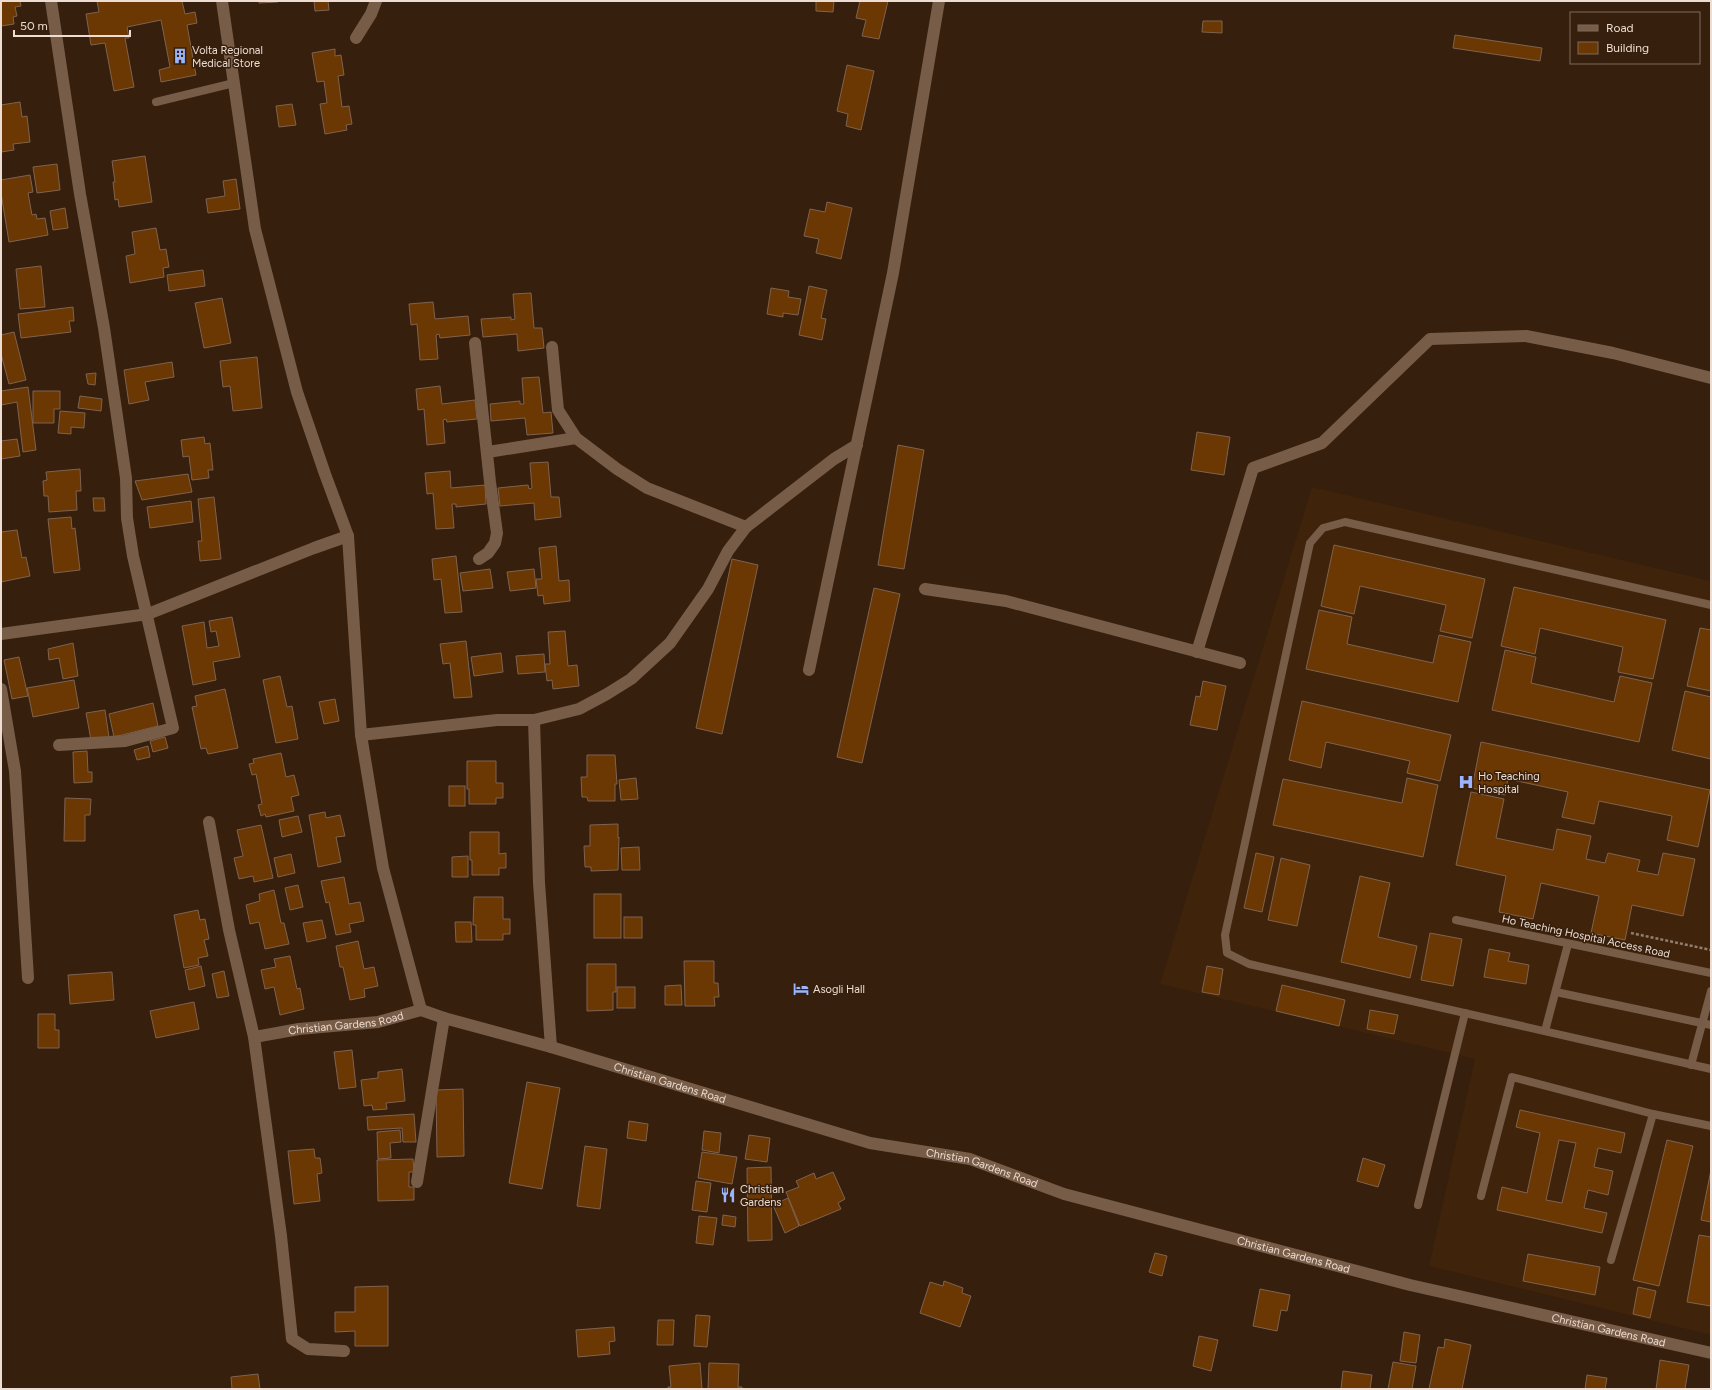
<svg xmlns="http://www.w3.org/2000/svg" width="1712" height="1390" viewBox="0 0 1712 1390" font-family="Figtree,sans-serif">
<style>
.built{fill:#3f230a}
.building{fill:#6b3702;stroke:#7f634f;fill-rule:evenodd}
.lines{fill:none;stroke-linecap:round;stroke-linejoin:round}
.path{stroke:#917e6f;stroke-width:2.5;stroke-dasharray:3 2;stroke-linecap:butt}
.lane{stroke:#775c48;stroke-width:8}
.street{stroke:#775c48;stroke-width:12}
.labels{text-anchor:middle;stroke-width:3;stroke-linejoin:round;paint-order:stroke}
.poi-label{font-size:11px;fill:#edddd2;stroke:#361f0c;text-anchor:start}
.street-label{font-size:11px;fill:#edddd2;stroke:#361f0c}
</style>
<rect width="100%" height="100%" fill="#361f0c"/>
<polygon class="built" points="1312,487 1711,581 1711,1335 1429,1266 1475,1059 1160,984"/>
<g class="building">
<polygon points="1,1 20,1 21,6 15,7 17,16 13,17 14,24 1,26"/>
<polygon points="97,1 182,1 185,14 195,12 197,23 187,25 196,75 161,82 159,70 170,67 161,20 127,27 129,38 125,38 134,87 114,91 105,43 91,45 86,14 99,12"/>
<polygon points="259,1 278,1 278,2 259,3"/>
<polygon points="314,1 328,1 329,10 315,11"/>
<polygon points="816,1 834,1 833,12 816,11"/>
<polygon points="860,1 888,1 879,39 862,36 866,20 856,18"/>
<polygon points="1203,21 1222,21 1222,33 1202,32"/>
<polygon points="1455,35 1542,48 1540,61 1453,48"/>
<polygon points="335,49 335,56 341,55 344,75 338,76 342,107 349,106 352,124 346,125 347,130 325,134 320,104 327,103 324,81 317,82 312,53"/>
<polygon points="847,65 874,71 861,130 846,126 848,114 837,111"/>
<polygon points="20,102 22,117 27,116 30,142 13,144 14,150 1,152 1,105"/>
<polygon points="292,104 296,125 279,127 276,106"/>
<polygon points="145,156 152,202 119,207 118,199 115,200 113,182 115,182 112,161"/>
<polygon points="57,164 60,190 37,193 33,167"/>
<polygon points="30,175 33,192 28,193 32,215 36,214 37,219 45,218 48,235 9,242 1,193 1,180"/>
<polygon points="236,179 240,209 208,213 206,199 225,196 223,181"/>
<polygon points="827,202 852,208 841,259 816,253 819,239 804,236 810,209 825,212"/>
<polygon points="65,208 68,228 53,230 50,211"/>
<polygon points="156,228 160,250 166,249 169,267 163,268 164,277 130,283 126,256 135,254 132,232"/>
<polygon points="41,266 45,307 20,309 16,269"/>
<polygon points="203,270 205,286 169,291 167,275"/>
<polygon points="809,286 827,290 821,318 826,319 822,340 799,335"/>
<polygon points="771,288 789,291 788,297 801,299 798,315 783,313 783,317 767,314"/>
<polygon points="531,293 534,328 542,328 544,348 518,351 517,334 483,337 481,319 511,317 511,320 515,319 513,294"/>
<polygon points="222,298 231,343 204,348 195,303"/>
<polygon points="433,302 435,319 468,316 470,335 440,338 439,334 436,335 438,359 420,360 417,324 411,325 409,304"/>
<polygon points="73,307 74,321 69,321 71,332 21,338 18,314"/>
<polygon points="14,332 26,380 9,384 1,354 1,335"/>
<polygon points="257,357 262,408 233,411 230,386 223,387 220,361"/>
<polygon points="172,362 174,377 145,382 149,400 129,404 124,370"/>
<polygon points="96,373 95,385 88,384 86,374"/>
<polygon points="539,377 543,413 551,412 553,433 527,435 525,418 491,421 490,404 520,401 520,404 524,404 522,378"/>
<polygon points="440,386 442,404 475,400 477,419 447,422 446,419 443,420 445,443 427,445 424,409 418,410 416,389"/>
<polygon points="28,387 36,450 23,452 17,402 1,405 1,391"/>
<polygon points="33,391 60,391 60,409 54,409 54,423 33,423"/>
<polygon points="80,396 102,399 101,411 78,408"/>
<polygon points="60,411 85,413 84,428 71,427 71,434 58,433"/>
<polygon points="1197,432 1230,437 1224,475 1191,470"/>
<polygon points="204,437 205,444 210,443 213,470 208,470 209,478 192,480 189,456 183,457 181,440"/>
<polygon points="17,439 20,456 1,459 1,441"/>
<polygon points="898,445 924,450 904,569 878,565"/>
<polygon points="548,462 551,497 559,497 561,517 535,520 534,503 500,506 498,488 528,485 529,489 532,488 530,463"/>
<polygon points="80,469 81,491 76,491 77,510 49,512 48,496 44,496 43,481 47,480 46,472"/>
<polygon points="450,471 451,488 485,485 486,504 456,507 456,504 452,504 454,528 436,529 433,493 427,494 425,473"/>
<polygon points="188,474 192,492 142,500 135,481"/>
<polygon points="214,497 221,559 200,561 198,541 202,541 198,499"/>
<polygon points="93,498 104,498 105,511 94,511"/>
<polygon points="191,501 193,522 150,528 147,507"/>
<polygon points="71,517 72,529 75,528 80,570 54,573 48,519"/>
<polygon points="17,530 22,558 26,557 30,576 1,582 1,532"/>
<polygon points="1334,545 1485,579 1472,638 1440,631 1446,605 1360,586 1354,614 1321,606"/>
<polygon points="556,546 559,581 569,580 570,601 544,604 543,595 538,596 536,579 542,579 539,548"/>
<polygon points="456,556 462,612 445,613 441,579 434,580 432,559"/>
<polygon points="732,559 758,565 722,734 696,728"/>
<polygon points="490,569 493,588 463,591 460,573"/>
<polygon points="534,569 536,588 510,591 507,572"/>
<polygon points="1514,587 1666,620 1653,679 1618,672 1623,647 1540,628 1535,654 1501,646"/>
<polygon points="874,588 900,594 862,763 837,757"/>
<polygon points="1319,610 1352,617 1347,644 1433,663 1439,635 1471,642 1458,702 1306,669"/>
<polygon points="232,617 240,657 213,662 216,680 193,685 182,626 204,622 207,648 219,646 216,631 211,632 209,621"/>
<polygon points="1700,628 1711,630 1711,691 1687,686"/>
<polygon points="565,631 568,666 577,665 579,686 553,689 552,680 547,681 545,664 550,664 548,632"/>
<polygon points="466,641 472,697 454,698 450,663 443,664 440,644"/>
<polygon points="73,643 78,676 63,679 59,658 49,660 48,649"/>
<polygon points="1505,650 1536,657 1531,683 1614,702 1620,676 1652,683 1639,742 1492,710"/>
<polygon points="501,653 503,672 474,676 471,657"/>
<polygon points="544,654 545,672 518,674 516,656"/>
<polygon points="19,657 28,696 12,699 4,660"/>
<polygon points="280,676 287,707 292,706 298,739 276,743 263,680"/>
<polygon points="74,680 79,708 33,717 27,688"/>
<polygon points="1203,681 1226,686 1217,730 1190,725 1196,696 1200,697"/>
<polygon points="225,689 238,748 208,754 206,748 201,749 192,707 197,706 195,696"/>
<polygon points="1685,691 1711,697 1711,759 1672,750"/>
<polygon points="335,699 339,721 324,724 319,702"/>
<polygon points="1302,701 1451,735 1440,781 1407,773 1410,761 1326,742 1321,768 1289,760"/>
<polygon points="153,703 158,726 114,737 109,714"/>
<polygon points="105,710 109,737 91,740 86,713"/>
<polygon points="165,737 168,748 153,752 150,741"/>
<polygon points="1481,742 1710,790 1698,847 1667,840 1672,816 1599,801 1594,824 1562,817 1568,792 1508,779 1505,795 1472,788"/>
<polygon points="148,746 150,757 137,760 134,750"/>
<polygon points="87,751 88,772 92,772 92,782 74,783 73,752"/>
<polygon points="281,753 286,777 294,775 299,795 291,797 294,811 266,817 265,814 261,816 258,805 262,804 256,774 252,775 249,764 254,763 253,759"/>
<polygon points="587,755 615,755 617,784 615,784 615,801 588,801 587,797 582,797 581,777 587,777"/>
<polygon points="467,761 496,761 496,783 503,783 503,798 496,798 496,804 469,804 469,789 467,789"/>
<polygon points="636,778 638,799 621,800 619,780"/>
<polygon points="1407,778 1438,785 1423,857 1273,825 1283,779 1402,803"/>
<rect x="449" y="786" width="16" height="20"/>
<polygon points="1471,792 1504,799 1496,838 1553,850 1557,829 1591,836 1586,859 1605,863 1608,853 1640,860 1637,871 1658,875 1663,853 1695,859 1683,916 1632,905 1625,940 1591,933 1599,896 1541,883 1533,919 1499,912 1506,876 1456,865"/>
<polygon points="65,798 91,799 90,815 85,815 85,841 64,841"/>
<polygon points="325,812 326,818 340,815 345,836 336,837 341,862 318,867 309,815"/>
<polygon points="298,816 302,832 282,837 279,820"/>
<polygon points="618,824 618,838 619,837 618,870 591,871 591,867 585,867 584,846 590,846 590,825"/>
<polygon points="261,825 273,878 254,882 253,876 239,879 234,858 243,856 237,830"/>
<polygon points="470,832 499,832 499,854 506,853 506,868 499,868 499,875 472,875 472,860 470,860"/>
<polygon points="639,847 640,870 622,870 621,848"/>
<polygon points="1256,853 1274,857 1262,912 1244,908"/>
<polygon points="291,854 295,873 278,877 274,858"/>
<polygon points="468,856 468,877 452,877 452,857"/>
<polygon points="1281,858 1310,865 1297,926 1268,920"/>
<polygon points="1360,876 1390,883 1378,937 1417,946 1410,978 1341,962"/>
<polygon points="344,877 349,904 360,902 364,921 349,924 351,932 336,935 329,902 326,903 321,881"/>
<polygon points="298,885 303,907 290,910 285,888"/>
<polygon points="274,890 281,923 284,923 289,944 265,949 259,922 250,924 246,905 260,901 259,894"/>
<rect x="594" y="894" width="27" height="44"/>
<polygon points="474,897 503,897 503,919 510,919 510,934 503,934 503,940 476,940 476,925 473,925"/>
<polygon points="198,910 200,920 205,919 209,939 204,940 208,956 198,958 199,965 184,968 174,915"/>
<rect x="624" y="917" width="18" height="21"/>
<polygon points="322,920 326,938 307,942 303,923"/>
<polygon points="455,922 471,922 472,942 456,942"/>
<polygon points="1430,933 1462,939 1453,986 1421,980"/>
<polygon points="358,941 364,969 374,967 378,986 364,989 365,997 350,1000 343,967 340,967 336,946"/>
<polygon points="1489,949 1510,953 1508,961 1529,965 1526,984 1484,977"/>
<polygon points="290,956 297,989 300,988 304,1009 280,1015 274,987 265,989 261,970 276,967 274,959"/>
<polygon points="684,961 714,961 714,983 718,983 719,997 714,997 715,1006 685,1006"/>
<polygon points="587,964 616,964 616,992 613,992 613,1010 587,1011"/>
<polygon points="201,966 205,986 189,990 185,970"/>
<polygon points="1207,966 1223,969 1219,995 1202,992"/>
<polygon points="224,971 229,996 217,998 212,974"/>
<polygon points="112,972 114,1000 70,1004 68,975"/>
<polygon points="681,985 682,1005 665,1005 665,986"/>
<polygon points="1282,985 1345,1000 1339,1026 1276,1011"/>
<rect x="617" y="987" width="18" height="21"/>
<polygon points="194,1002 199,1029 156,1038 150,1011"/>
<polygon points="1370,1010 1398,1015 1394,1034 1367,1029"/>
<polygon points="38,1014 55,1014 55,1030 59,1030 59,1048 38,1048"/>
<polygon points="352,1050 356,1087 339,1089 334,1052"/>
<polygon points="402,1069 405,1101 386,1103 387,1109 373,1110 372,1105 364,1106 361,1080 378,1078 378,1072"/>
<polygon points="527,1082 560,1088 542,1189 509,1183"/>
<polygon points="463,1089 464,1156 437,1157 436,1090"/>
<path d="M1520 1110 1625 1133 1621 1153 1598 1148 1594 1167 1613 1171 1608 1195 1588 1190 1584 1208 1607 1213 1602 1233 1497 1210 1502 1187 1527 1193 1540 1133 1516 1127ZM1559 1140 1576 1143 1562 1203 1546 1200Z"/>
<polygon points="414,1114 416,1142 403,1142 402,1128 368,1130 367,1117"/>
<polygon points="629,1121 648,1124 646,1141 627,1138"/>
<polygon points="400,1130 401,1142 390,1143 391,1158 378,1159 377,1132"/>
<polygon points="704,1131 721,1133 719,1153 702,1150"/>
<polygon points="749,1135 770,1138 767,1162 745,1159"/>
<polygon points="1667,1140 1693,1146 1659,1286 1633,1280"/>
<polygon points="585,1146 607,1149 600,1209 577,1206"/>
<polygon points="314,1149 315,1158 320,1158 322,1173 317,1174 320,1201 294,1204 288,1151"/>
<polygon points="702,1152 737,1157 732,1184 698,1178"/>
<polygon points="1363,1158 1385,1165 1378,1187 1357,1181"/>
<polygon points="413,1159 414,1172 409,1172 409,1187 414,1187 414,1200 378,1201 377,1160"/>
<polygon points="771,1167 772,1240 748,1241 747,1168"/>
<polygon points="1711,1170 1711,1222 1701,1220"/>
<polygon points="833,1172 845,1199 838,1203 841,1209 800,1226 786,1192 799,1187 796,1181 814,1173 816,1179"/>
<polygon points="696,1181 711,1183 707,1212 692,1210"/>
<polygon points="788,1198 799,1226 785,1233 773,1205"/>
<polygon points="723,1215 736,1217 735,1227 722,1225"/>
<polygon points="699,1216 717,1218 713,1245 696,1243"/>
<polygon points="1699,1235 1711,1237 1711,1306 1687,1302"/>
<polygon points="1155,1253 1167,1256 1162,1276 1149,1272"/>
<polygon points="1528,1254 1600,1267 1595,1295 1523,1281"/>
<polygon points="944,1281 963,1288 962,1293 971,1296 960,1327 920,1313 930,1282 943,1286"/>
<polygon points="388,1286 388,1346 355,1346 355,1331 335,1332 335,1312 355,1312 355,1287"/>
<polygon points="1638,1287 1656,1291 1650,1318 1633,1314"/>
<polygon points="1260,1289 1290,1295 1287,1311 1281,1310 1277,1331 1253,1326"/>
<polygon points="696,1315 710,1316 707,1347 694,1346"/>
<polygon points="658,1320 674,1320 673,1345 657,1345"/>
<polygon points="614,1327 615,1341 609,1342 610,1354 578,1357 576,1330"/>
<polygon points="1404,1332 1420,1335 1416,1363 1400,1361"/>
<polygon points="1199,1336 1218,1340 1211,1371 1193,1366"/>
<polygon points="1445,1339 1471,1345 1462,1389 1429,1389 1438,1347 1444,1348"/>
<polygon points="1660,1360 1689,1365 1685,1389 1656,1389"/>
<polygon points="1393,1362 1416,1366 1412,1389 1388,1389"/>
<polygon points="700,1363 702,1389 668,1389 668,1387 671,1387 669,1366"/>
<polygon points="709,1363 739,1364 738,1387 742,1387 742,1389 708,1389"/>
<polygon points="1343,1371 1372,1375 1370,1389 1341,1389"/>
<polygon points="258,1374 260,1389 232,1389 231,1377"/>
<polygon points="1587,1375 1607,1378 1605,1389 1585,1389"/>
</g>
<g class="lines">
<polyline class="path" points="1631,933 1711,950"/>
<g class="lane">
<polyline points="156,102 234,83"/>
<polyline points="1711,605 1345,522 1323,528 1310,543 1225,935 1227,953 1249,964 1711,1069"/>
<polyline points="1456,920 1711,973"/>
<polyline points="1556,992 1711,1025"/>
<polyline points="1545,1031 1568,944"/>
<polyline points="1691,1065 1711,991"/>
<polyline points="1481,1196 1512,1077 1653,1114 1711,1126"/>
<polyline points="1418,1205 1465,1013"/>
<polyline points="1611,1260 1653,1114"/>
</g>
<g class="street">
<polyline points="51,1 80,194 104,328 118,423 126,478 127,518 133,556 173,728 125,741 59,745"/>
<polyline points="222,1 255,229 297,392 325,474 348,536 361,735 383,868 421,1010"/>
<polyline points="356,38 371,14 376,1"/>
<polyline points="475,343 490,482 497,533 495,543 488,553 479,559"/>
<polyline points="552,347 558,410 576,438 617,469 647,488 746,527"/>
<polyline points="488,452 576,438"/>
<polyline points="925,589 1006,601 1240,663"/>
<polyline points="1,634 148,614 314,548 348,536"/>
<polyline points="1197,652 1253,468 1322,443 1430,339 1526,336 1613,353 1711,378"/>
<polyline points="809,670 893,273 939,1"/>
<polyline points="1,689 15,771 28,978"/>
<polyline points="534,720 539,883 551,1047"/>
<polyline points="361,735 497,720 534,720 579,709 607,694 631,679 670,643 708,589 728,551 746,527 834,459 857,445"/>
<polyline points="209,822 229,930 254,1037 281,1236 292,1339 308,1349 344,1351"/>
<path id="s1" d="M254 1037 299 1029 378 1022 421 1010 444 1018 551 1047 870 1143 970 1159 1064 1194 1410 1285 1711 1353"/>
<polyline points="417,1182 444,1018"/>
</g>
</g>
<defs>
<symbol id="building-bare" viewBox="-9 -9 18 18"><path d="M-4-6H4V6H1V3H-1V6H-4ZM-2.5-4.3h1.7v1.8h-1.7ZM.8-4.3h1.7v1.8H.8ZM-2.5-1h1.7V.8h-1.7ZM.8-1h1.7V.8H.8Z" fill="#9ab5fd" stroke="#361f0c" stroke-width="2.5" paint-order="stroke"/></symbol>
<symbol id="hospital-bare" viewBox="-9 -9 18 18"><path d="M-5-5h3v3.5h4V-5h3V5h-3V1.5h-4V5h-3Z" fill="#9ab5fd" stroke="#361f0c" stroke-width="2.5" paint-order="stroke"/></symbol>
<symbol id="hotel-bare" viewBox="-9 -9 18 18"><path d="M-6-4.5h1.5V1H6V5H4.5V3h-9V5H-6ZM-4 0a1.8 1.8 0 1 1 3.6 0ZM.5 0V-2.5h3Q6-2.5 6 0Z" fill="#9ab5fd" stroke="#361f0c" stroke-width="2.5" paint-order="stroke"/></symbol>
<symbol id="restaurant-bare" viewBox="-9 -9 18 18"><path d="M-5-6h1v4h1v-4h1v4h1v-4h1v5L-1.5 .5V6h-2V.5L-5-1ZM5-6V6H3V1.5H1.5Q1.5-4 5-6Z" fill="#9ab5fd" stroke="#361f0c" stroke-width="2.5" paint-order="stroke"/></symbol>
</defs>
<g fill-rule="evenodd">
<use href="#building-bare" x="169" y="45" width="22" height="22"/>
<use href="#hospital-bare" x="1455" y="771" width="22" height="22"/>
<use href="#hotel-bare" x="790" y="978" width="22" height="22"/>
<use href="#restaurant-bare" x="717" y="1184" width="22" height="22"/>
</g>
<g class="labels">
<g class="poi-label">
<text x="192" y="54">Volta Regional<tspan x="192" dy="13">Medical Store</tspan></text>
<text x="1478" y="780">Ho Teaching<tspan x="1478" dy="13">Hospital</tspan></text>
<text x="813" y="993">Asogli Hall</text>
<text x="740" y="1193">Christian<tspan x="740" dy="13">Gardens</tspan></text>
</g>
<g class="street-label">
<text transform="translate(1586 936) rotate(12)" y="4">Ho Teaching Hospital Access Road</text>
<text dy="4" stroke="none"><textPath href="#s1" startOffset="93">Christian Gardens Road</textPath></text>
<text dy="4" stroke="none"><textPath href="#s1" startOffset="429">Christian Gardens Road</textPath></text>
<text dy="4" stroke="none"><textPath href="#s1" startOffset="753">Christian Gardens Road</textPath></text>
<text dy="4" stroke="none"><textPath href="#s1" startOffset="1077">Christian Gardens Road</textPath></text>
<text dy="4" stroke="none"><textPath href="#s1" startOffset="1401">Christian Gardens Road</textPath></text>
</g>
</g>
<rect width="1712" height="1390" fill="none" stroke="#edddd2" stroke-width="4"/>
<rect x="1570" y="12" width="130" height="52" fill="#361f0c" stroke="#7f6b5b"/>
<rect x="1578" y="25" width="20" height="6" fill="#775c48" stroke="#7f6b5b"/>
<text x="1606" y="32" font-size="12" fill="#edddd2">Road</text>
<rect x="1578" y="42" width="20" height="12" fill="#6b3702" stroke="#7f6b5b"/>
<text x="1606" y="52" font-size="12" fill="#edddd2">Building</text>
<path d="M14 30v6h116v-6" fill="none" stroke="#edddd2" stroke-width="2"/>
<text x="20" y="30" font-size="12" fill="#edddd2" stroke="#361f0c" stroke-width="3" paint-order="stroke">50 m</text>
</svg>
